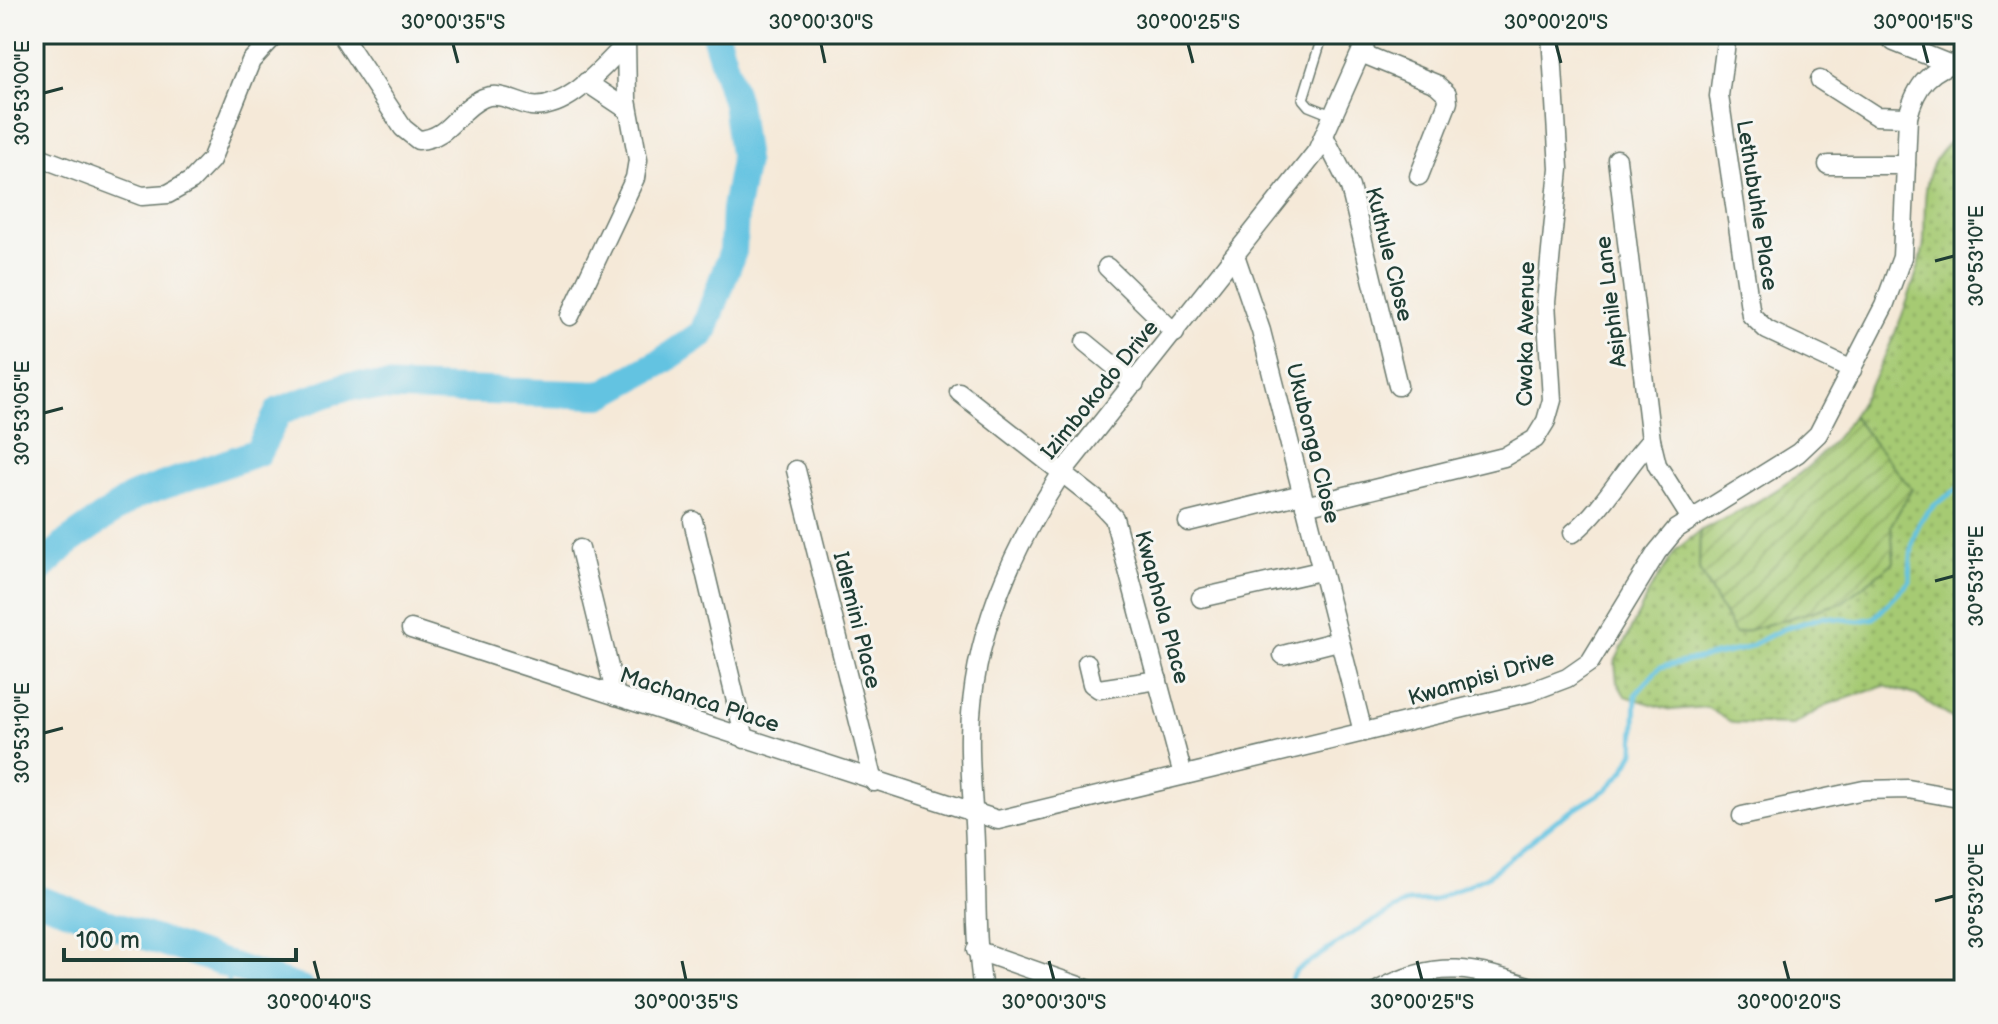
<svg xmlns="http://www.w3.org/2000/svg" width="1998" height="1024" viewBox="0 0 1998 1024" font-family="'Balsamiq Sans',sans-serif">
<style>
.grass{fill:url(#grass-dots);stroke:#628454;stroke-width:2}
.garden{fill:url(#garden-furrows);stroke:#628454;stroke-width:2}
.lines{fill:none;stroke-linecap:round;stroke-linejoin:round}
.stream{stroke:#63c3e1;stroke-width:5}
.river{stroke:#63c3e1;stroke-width:28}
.lane-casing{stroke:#6a796d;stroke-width:12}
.street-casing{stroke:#6a796d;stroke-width:21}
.lane{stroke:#fff;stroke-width:9}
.street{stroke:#fff;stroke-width:18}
.ticks{fill:none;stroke:#1f3d34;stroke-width:3}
.labels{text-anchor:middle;stroke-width:6;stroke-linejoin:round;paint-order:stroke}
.street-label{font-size:22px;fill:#1f3d34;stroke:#f6f6f2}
.neatline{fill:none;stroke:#1f3d34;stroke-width:3}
.ticks-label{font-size:20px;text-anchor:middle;fill:#1f3d34}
</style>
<defs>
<pattern id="grass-dots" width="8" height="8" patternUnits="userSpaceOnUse" patternTransform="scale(2)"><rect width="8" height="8" fill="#a6ca73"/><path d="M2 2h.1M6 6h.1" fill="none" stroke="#87a55f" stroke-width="1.8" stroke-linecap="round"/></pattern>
<pattern id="garden-furrows" width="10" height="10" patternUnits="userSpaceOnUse" patternTransform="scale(2)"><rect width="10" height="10" fill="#a6ca73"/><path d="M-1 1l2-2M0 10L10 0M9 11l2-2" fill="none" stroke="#87a55f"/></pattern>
</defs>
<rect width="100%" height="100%" fill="#f6f6f2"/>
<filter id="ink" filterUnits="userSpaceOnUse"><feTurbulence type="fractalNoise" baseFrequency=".0125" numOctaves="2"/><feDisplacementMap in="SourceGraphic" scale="16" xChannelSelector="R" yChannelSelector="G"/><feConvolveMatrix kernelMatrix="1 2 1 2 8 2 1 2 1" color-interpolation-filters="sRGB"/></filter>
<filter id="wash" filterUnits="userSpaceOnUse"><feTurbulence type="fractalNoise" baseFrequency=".006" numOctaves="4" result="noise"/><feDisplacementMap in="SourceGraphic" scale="32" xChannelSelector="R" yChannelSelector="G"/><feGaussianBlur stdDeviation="1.8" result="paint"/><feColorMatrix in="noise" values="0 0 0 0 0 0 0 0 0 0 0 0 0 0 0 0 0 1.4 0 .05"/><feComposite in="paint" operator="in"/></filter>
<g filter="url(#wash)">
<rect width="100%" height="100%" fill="#f5e9d8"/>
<path class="grass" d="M1960 134 1964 135V721L1955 720 1916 695 1884 686 1829 704 1793 725 1733 723 1706 707 1671 710 1625 696 1617 682 1615 662 1649 592 1676 550 1700 531 1699 570 1894 562 1891 525 1911 489 1852 416C1879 374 1899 328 1914 281 1918 268 1924 252 1924 239 1926 197 1919 162 1960 134Z"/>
<path class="garden" d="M1852 416 1912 489 1891 525 1894 562 1841 603 1735 634 1699 570 1700 531C1764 499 1812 477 1852 416Z"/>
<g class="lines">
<g class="stream">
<polyline points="228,990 229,962"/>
<path d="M1286 990 1296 971 1361 928 1408 902 1432 901 1489 875 1557 820 1606 790 1624 771 1634 752 1636 694 1660 667 1744 649 1783 629 1823 617 1859 621 1874 618 1910 581C1911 525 1916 515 1964 485"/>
</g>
<g class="river">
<polyline points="34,575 68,542 134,496 258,452 279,411 347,386 601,395 661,362 703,333 733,251 735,209 744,161 736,103 715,34"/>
<polyline points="34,898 302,990"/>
</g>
</g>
</g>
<g filter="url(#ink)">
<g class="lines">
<defs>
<polyline id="lane" points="1320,44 1303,99 1309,106 1334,116"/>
<g id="street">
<path d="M341 34 403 128 418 140C450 139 457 109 483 98 500 91 515 103 531 106 568 111 602 67 626 44"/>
<polyline points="1727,34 1719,96 1751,315 1767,330 1852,370"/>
<polyline points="1886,34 1894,42 1949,64"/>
<polyline points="1361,53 1436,84 1447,94 1448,102 1419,176"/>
<polyline points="1820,80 1876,116 1908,117"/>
<polyline points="586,82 628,110"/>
<polyline points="1325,138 1350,187 1398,386"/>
<polyline points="34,155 142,196 168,194 191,181 211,160 251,61 276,34"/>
<polyline points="1617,159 1651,440 1657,465 1690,517"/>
<polyline points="1828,165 1906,165"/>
<polyline points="1236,258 1261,331 1363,732"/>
<polyline points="1107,267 1175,333"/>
<polyline points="570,316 635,178 638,160 627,100 626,39"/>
<polyline points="1085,342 1135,383"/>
<polyline points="959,392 1098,501 1114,518 1183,775"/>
<polyline points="796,470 874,782"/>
<polyline points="1305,506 1504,457 1535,439 1546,421 1552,400 1546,302 1559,169 1551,34"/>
<polyline points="693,521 745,739"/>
<polyline points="1188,522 1302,494"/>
<path d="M1573 533C1605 507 1623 470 1651 440"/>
<polyline points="580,549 616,696"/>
<polyline points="1201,598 1320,571"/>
<path d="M411 629 998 820 1530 692 1567 678 1590 662 1657 552 1676 529 1798 453 1818 434 1884 306 1902 257 1908 117C1916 84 1931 68 1964 60"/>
<polyline points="1283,655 1338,641"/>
<polyline points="1087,663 1092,684 1099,689 1158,680"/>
<polyline points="1742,816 1864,790 1908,789 1964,799"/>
<polyline points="976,950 1090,990"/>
<path d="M983 990C975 941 977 894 975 844 974 808 969 771 970 735 972 638 1010 553 1061 474L1317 151 1369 34"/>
<path d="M1379 990C1442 956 1478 970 1541 990"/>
</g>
</defs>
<use href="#lane" class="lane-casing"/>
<use href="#street" class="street-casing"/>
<use href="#lane" class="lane"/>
<use href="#street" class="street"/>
</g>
</g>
<path class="ticks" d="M453 44 458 63M821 44 825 63M1188 44 1193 63M1556 44 1561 63M1923 44 1928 63M44 93 63 88M1935 261 1954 256M44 413 63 408M1935 581 1954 576M44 733 63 728M1935 901 1954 896M314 961 319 980M682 961 686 980M1049 961 1054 980M1417 961 1422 980M1784 961 1789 980"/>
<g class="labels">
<g class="street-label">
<text transform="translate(1758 205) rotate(81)" y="8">Lethubuhle Place</text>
<text transform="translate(1390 254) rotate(76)" y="8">Kuthule Close</text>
<text transform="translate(1610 302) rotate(-97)" y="8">Asiphile Lane</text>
<text transform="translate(1525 334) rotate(-89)" y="8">Cwaka Avenue</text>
<text transform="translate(1099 389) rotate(-51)" y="8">Izimbokodo Drive</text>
<text transform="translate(1314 443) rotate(76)" y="8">Ukubonga Close</text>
<text transform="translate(1163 607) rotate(75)" y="8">Kwaphola Place</text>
<text transform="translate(858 620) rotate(76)" y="8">Idlemini Place</text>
<text transform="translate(1481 677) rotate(-16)" y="8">Kwampisi Drive</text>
<text transform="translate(700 699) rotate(18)" y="8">Machanca Place</text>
</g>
</g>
<rect width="1998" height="1024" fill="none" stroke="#f6f6f2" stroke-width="88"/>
<path d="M64 948v12h232v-12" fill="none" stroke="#1f3d34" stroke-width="4"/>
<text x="76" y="948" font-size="24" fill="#1f3d34" stroke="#f6f6f2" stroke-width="6" paint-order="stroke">100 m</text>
<rect x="44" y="44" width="1910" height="936" class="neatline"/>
<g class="ticks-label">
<text x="453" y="29">30°00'35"S</text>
<text x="821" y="29">30°00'30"S</text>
<text x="1188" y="29">30°00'25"S</text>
<text x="1556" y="29">30°00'20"S</text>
<text x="1923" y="29">30°00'15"S</text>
<text transform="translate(22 93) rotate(-90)" y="7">30°53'00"E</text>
<text transform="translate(1976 256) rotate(-90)" y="7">30°53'10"E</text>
<text transform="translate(22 413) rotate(-90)" y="7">30°53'05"E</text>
<text transform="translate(1976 576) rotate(-90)" y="7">30°53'15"E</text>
<text transform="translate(22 733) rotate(-90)" y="7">30°53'10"E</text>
<text transform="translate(1976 896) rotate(-90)" y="7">30°53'20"E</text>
<text x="319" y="1009">30°00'40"S</text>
<text x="686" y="1009">30°00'35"S</text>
<text x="1054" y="1009">30°00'30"S</text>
<text x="1422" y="1009">30°00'25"S</text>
<text x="1789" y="1009">30°00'20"S</text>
</g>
</svg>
